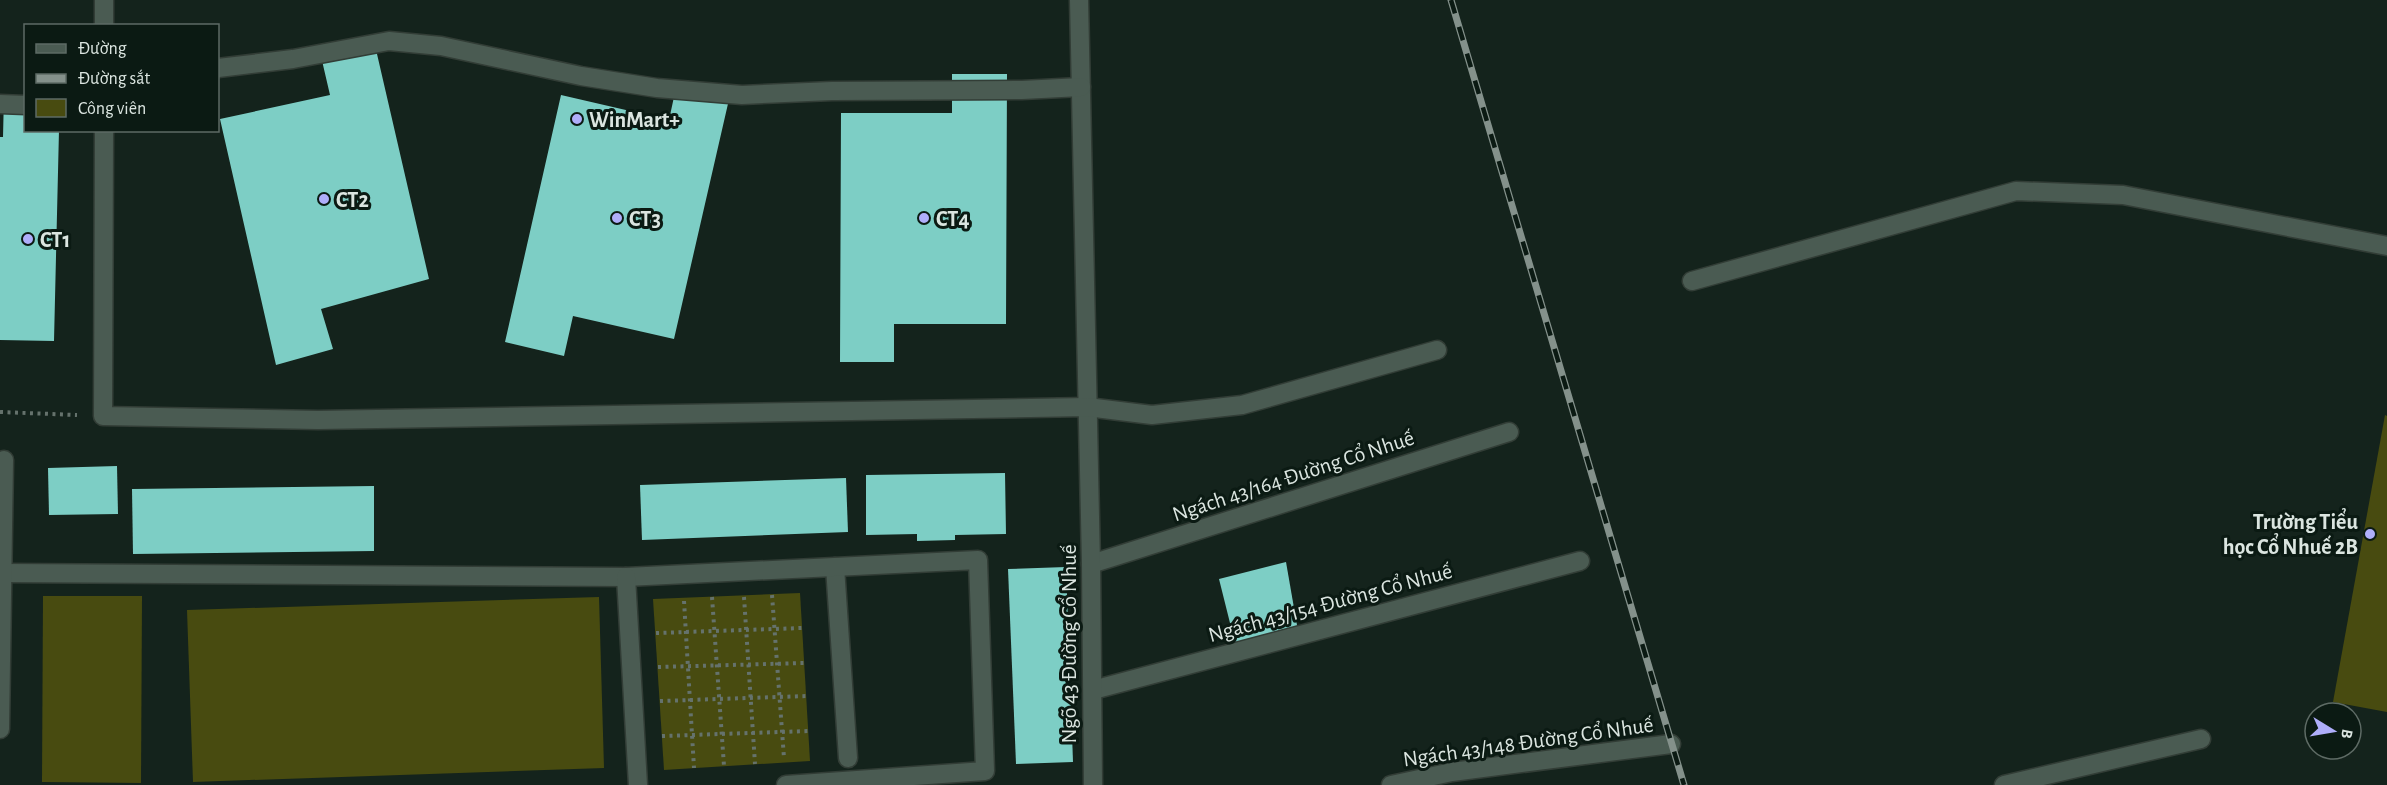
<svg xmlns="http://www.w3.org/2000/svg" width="2387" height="785" viewBox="0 0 2387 785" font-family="'Alegreya Sans',sans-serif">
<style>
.green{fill:#484b10}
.building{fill:#7dcec5}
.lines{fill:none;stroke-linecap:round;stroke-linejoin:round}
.lane-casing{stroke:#323d36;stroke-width:21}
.street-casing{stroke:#323d36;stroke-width:21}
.path{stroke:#65726c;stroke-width:4;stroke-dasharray:3 4.5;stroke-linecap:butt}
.lane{stroke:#4a5b52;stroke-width:18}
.street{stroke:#4a5b52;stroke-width:18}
.rail-casing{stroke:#84918b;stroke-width:7}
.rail{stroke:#0b1a13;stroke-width:4.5;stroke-dasharray:14;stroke-linecap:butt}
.poi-dot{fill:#afaefa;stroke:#0b1a13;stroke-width:2}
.labels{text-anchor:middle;stroke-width:6;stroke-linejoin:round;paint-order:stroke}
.poi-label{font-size:22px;font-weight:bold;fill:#dbe5e0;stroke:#0b1a13;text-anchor:start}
.street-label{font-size:22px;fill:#dbe5e0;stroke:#0b1a13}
</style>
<rect width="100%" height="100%" fill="#14231c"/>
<g class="green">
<polygon points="2385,415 2387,416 2387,712 2333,702"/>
<polygon points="800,593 810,761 664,770 653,599"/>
<polygon points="43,596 142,596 141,783 42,782"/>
<polygon points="599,597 604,768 193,782 187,610"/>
</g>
<g class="building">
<polygon points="374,41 429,279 321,309 333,349 276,365 220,119 330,95 320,52"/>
<polygon points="952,74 1007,74 1006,324 894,324 894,362 840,362 841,113 952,113"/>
<polygon points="677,83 730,95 674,339 573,316 564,356 505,342 561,95 669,120"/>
<polygon points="4,95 26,96 26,130 59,130 54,341 0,340 0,137 3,137"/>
<polygon points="117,466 118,514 49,515 48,468"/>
<polygon points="1005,473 1006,534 955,535 955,540 917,541 917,534 866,535 866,475"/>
<polygon points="846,478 848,532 642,540 640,485"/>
<polygon points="374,486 374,551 133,554 132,489"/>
<polygon points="1286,562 1298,631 1236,647 1219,579"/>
<polygon points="1066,567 1073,762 1016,764 1008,569"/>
</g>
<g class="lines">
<defs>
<g id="lane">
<polyline points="1091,564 1509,432"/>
<polyline points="835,567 848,758"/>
<polyline points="3,573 626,577 978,560 985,771 786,785"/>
<polyline points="626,577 638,785"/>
<polyline points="1093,690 1580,561"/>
<polyline points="0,729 4,460"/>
<polyline points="1391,785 1452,772 1671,744"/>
<polyline points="2004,785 2201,739"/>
</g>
<g id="street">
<polyline points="1079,0 1091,564 1093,785"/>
<polyline points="104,26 104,0"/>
<polyline points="218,68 293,59 389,41 441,46 581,76 657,88 742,95 832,91 1022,90 1081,87"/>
<polyline points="0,104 26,105"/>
<polyline points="104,130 103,416 318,420 1087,407 1152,415 1242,405 1437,350"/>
<polyline points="1692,281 2016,191 2123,195 2387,246"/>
</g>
</defs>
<use href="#lane" class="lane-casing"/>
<use href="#street" class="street-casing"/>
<g class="path">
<polyline points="0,412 77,415"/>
<polyline points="772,595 784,758"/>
<polyline points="712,597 724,766"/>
<polyline points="744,597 755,764"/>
<polyline points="684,601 694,768"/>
<polyline points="656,633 802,628"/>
<polyline points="658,667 804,663"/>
<polyline points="660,701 807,696"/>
<polyline points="662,736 809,731"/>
</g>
<use href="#lane" class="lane"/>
<use href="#street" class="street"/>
<defs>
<polyline id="rail" points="1451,0 1684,785"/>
</defs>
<use href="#rail" class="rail-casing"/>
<use href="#rail" class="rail"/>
</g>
<g class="poi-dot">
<circle cx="577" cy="119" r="6"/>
<circle cx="324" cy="199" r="6"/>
<circle cx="617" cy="218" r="6"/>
<circle cx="924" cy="218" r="6"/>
<circle cx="28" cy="239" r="6"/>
<circle cx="2370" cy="534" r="6"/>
</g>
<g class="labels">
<g class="poi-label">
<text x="589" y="127">WinMart+</text>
<text x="336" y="207">CT2</text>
<text x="629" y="226">CT3</text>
<text x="936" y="226">CT4</text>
<text x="40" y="247">CT1</text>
<text x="2358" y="529" text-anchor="end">Trường Tiểu<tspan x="2358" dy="25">học Cổ Nhuế 2B</tspan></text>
</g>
<g class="street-label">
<text transform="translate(1293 475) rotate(-18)" y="8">Ngách 43/164 Đường Cổ Nhuế</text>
<text transform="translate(1330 602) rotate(-15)" y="8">Ngách 43/154 Đường Cổ Nhuế</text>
<text transform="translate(1068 644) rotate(-90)" y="8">Ngõ 43 Đường Cổ Nhuế</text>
<text transform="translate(1528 741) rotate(-8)" y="8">Ngách 43/148 Đường Cổ Nhuế</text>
</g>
</g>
<rect x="24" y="24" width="195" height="108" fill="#0b1a13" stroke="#5e6b65" stroke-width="1.5"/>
<rect x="36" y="44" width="30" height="9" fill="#4a5b52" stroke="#5e6b65" stroke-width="1.5"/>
<text x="78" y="54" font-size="18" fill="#dbe5e0">Đường</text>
<rect x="36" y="74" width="30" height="9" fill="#84918b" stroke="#5e6b65" stroke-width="1.5"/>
<text x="78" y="84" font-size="18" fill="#dbe5e0">Đường sắt</text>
<rect x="36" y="99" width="30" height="18" fill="#484b10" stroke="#5e6b65" stroke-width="1.5"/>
<text x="78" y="114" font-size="18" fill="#dbe5e0">Công viên</text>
<g transform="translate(2333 731) rotate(101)"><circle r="28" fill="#0b1a13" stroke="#5e6b65" stroke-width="1.5"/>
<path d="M0-4.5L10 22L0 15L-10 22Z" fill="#afaefa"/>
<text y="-9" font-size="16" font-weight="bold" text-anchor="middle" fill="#dbe5e0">B</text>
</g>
</svg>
